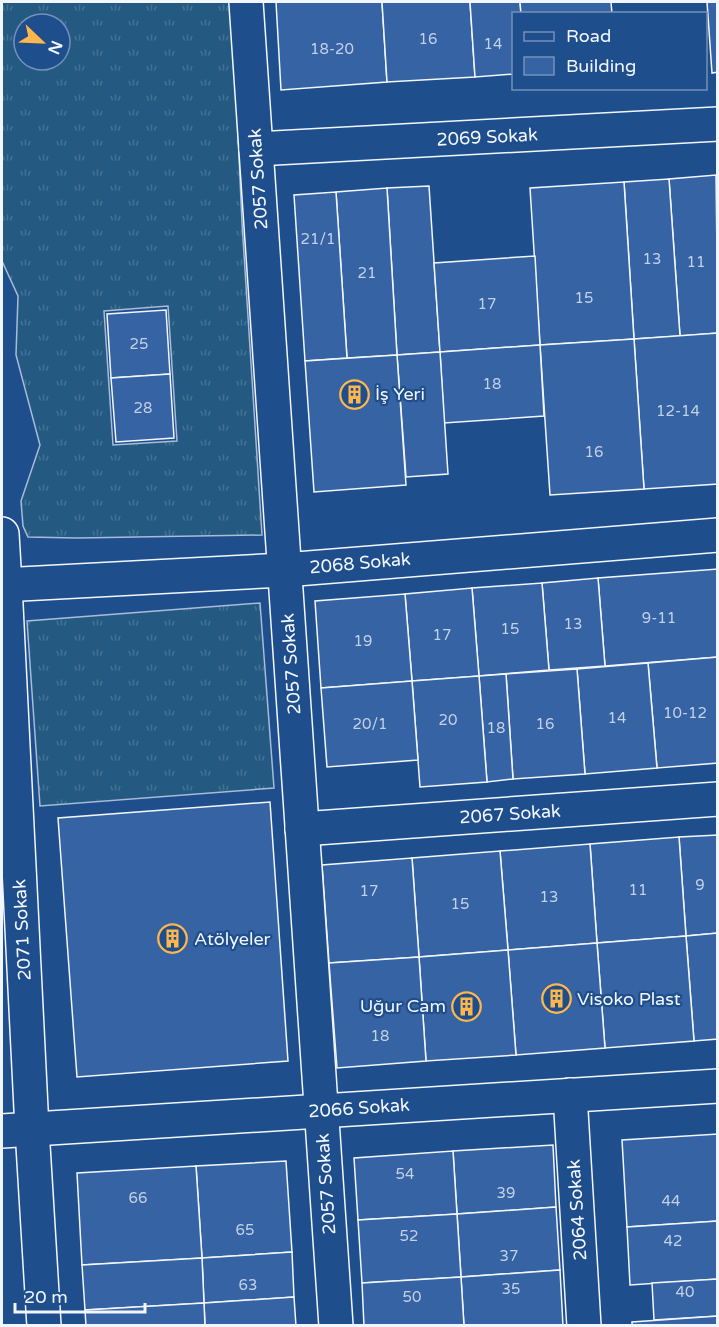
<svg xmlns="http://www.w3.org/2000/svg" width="719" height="1327" viewBox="0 0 719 1327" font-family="'Varela Round',sans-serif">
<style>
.grass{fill:url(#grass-tufts);stroke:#a8bbd7;stroke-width:1.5;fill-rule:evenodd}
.building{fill:#3563a3;stroke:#f2f6ff;stroke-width:1.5}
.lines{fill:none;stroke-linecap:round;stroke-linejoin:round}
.minor-casing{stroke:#f2f6ff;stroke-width:36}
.minor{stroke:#1f4e8c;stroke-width:33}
.labels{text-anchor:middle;stroke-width:4.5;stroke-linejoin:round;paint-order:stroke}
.number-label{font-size:15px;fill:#c3d1e8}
.street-label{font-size:18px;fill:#f2f6ff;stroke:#1f4e8c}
.poi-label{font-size:18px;fill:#f2f6ff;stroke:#1f4e8c;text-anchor:start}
</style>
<defs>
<pattern id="grass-tufts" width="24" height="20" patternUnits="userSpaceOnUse" patternTransform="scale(1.5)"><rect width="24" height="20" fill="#245a82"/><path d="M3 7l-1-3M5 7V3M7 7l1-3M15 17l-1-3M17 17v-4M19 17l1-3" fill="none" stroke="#447295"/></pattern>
</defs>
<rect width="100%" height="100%" fill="#1f4e8c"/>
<g class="grass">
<path d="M2 2H232L242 223 262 535 77 538 28 537 23 526 21 501 40 445 16 355 18 296 2 261ZM24 24H60V60H24ZM168 306 177 441 113 445 104 311Z"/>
<polygon points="260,603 274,788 40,806 27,621"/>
</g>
<g class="building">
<polygon points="276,2 382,2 387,82 281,90"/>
<polygon points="382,2 470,2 475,77 387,82"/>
<polygon points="470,2 520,2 521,14 514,14 514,74 475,77"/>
<polygon points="520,2 611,2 612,14 521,14"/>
<polygon points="707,2 718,2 718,72 712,73"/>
<polygon points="716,175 718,333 680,336 669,179"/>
<polygon points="669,179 680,336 634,339 624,182"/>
<polygon points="624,182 634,339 540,345 530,188"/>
<polygon points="429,186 440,352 397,355 387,188"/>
<polygon points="387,188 397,355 347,358 336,192"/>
<polygon points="336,192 347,358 305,361 294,195"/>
<polygon points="535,256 540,345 440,352 434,263"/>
<polygon points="166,310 170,374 111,378 107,314"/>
<polygon points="718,333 718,484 644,489 634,339"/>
<polygon points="634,339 644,489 550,495 540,345"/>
<polygon points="540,345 544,416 444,423 440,352"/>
<polygon points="440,352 448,474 406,477 397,355"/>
<polygon points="397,355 406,485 314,492 305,361"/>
<polygon points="170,374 174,438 116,442 111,378"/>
<polygon points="718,569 718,657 605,666 598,578"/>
<polygon points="598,578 605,666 549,670 542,583"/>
<polygon points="542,583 549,670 479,676 472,588"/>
<polygon points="472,588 479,676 412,681 405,594"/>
<polygon points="405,594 412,681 321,688 315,601"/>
<polygon points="718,657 718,763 657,768 648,663"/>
<polygon points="648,663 657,768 585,774 577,669"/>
<polygon points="577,669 585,774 513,779 506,674"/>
<polygon points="506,674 513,779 487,782 479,676"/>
<polygon points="479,676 487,782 420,787 412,681"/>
<polygon points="412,681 418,760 327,767 321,688"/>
<polygon points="270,802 288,1061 77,1077 58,818"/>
<polygon points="718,835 718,933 686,936 679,837"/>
<polygon points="679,837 686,936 597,943 590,844"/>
<polygon points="590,844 597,943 508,950 500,851"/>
<polygon points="500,851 508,950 419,957 412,858"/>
<polygon points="412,858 419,957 329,963 322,865"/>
<polygon points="718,933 718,1039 694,1041 686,936"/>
<polygon points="686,936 694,1041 605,1048 597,943"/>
<polygon points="597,943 605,1048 516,1055 508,950"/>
<polygon points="508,950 516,1055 426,1061 419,957"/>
<polygon points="419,957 426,1061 337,1068 329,963"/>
<polygon points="718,1134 718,1221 627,1227 622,1140"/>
<polygon points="553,1145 556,1207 457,1214 453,1151"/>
<polygon points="453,1151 457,1214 358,1220 354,1158"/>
<polygon points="286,1161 292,1252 202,1258 196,1166"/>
<polygon points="196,1166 202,1258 82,1265 77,1173"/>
<polygon points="556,1207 560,1270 461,1277 457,1214"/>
<polygon points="457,1214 461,1277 362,1283 358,1220"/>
<polygon points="718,1221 718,1279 630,1285 627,1227"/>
<polygon points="292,1252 294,1297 204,1303 202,1258"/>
<polygon points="202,1258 204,1303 85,1310 82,1265"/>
<polygon points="560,1270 563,1326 464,1326 461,1277"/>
<polygon points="461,1277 464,1326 364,1326 362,1283"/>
<polygon points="718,1279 718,1316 654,1320 652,1283"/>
<polygon points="294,1297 296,1326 205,1326 204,1303"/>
<polygon points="204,1303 205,1326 86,1326 85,1310"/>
<polygon points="718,1316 718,1326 632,1326 632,1322"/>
</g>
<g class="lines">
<defs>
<g id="minor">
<polyline points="246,2 336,1326"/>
<polyline points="256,149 718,124"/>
<polyline points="2,534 5,585 32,1129 44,1326"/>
<polyline points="2,585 284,570 718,535"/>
<polyline points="302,829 718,799"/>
<polyline points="570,1095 584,1326"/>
<polyline points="2,1131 718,1086"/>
</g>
</defs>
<use href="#minor" class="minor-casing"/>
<use href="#minor" class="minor"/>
</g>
<defs>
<symbol id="building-ring" viewBox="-11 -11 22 22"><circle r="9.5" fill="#1f4e8c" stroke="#ffb74d" stroke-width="1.5"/><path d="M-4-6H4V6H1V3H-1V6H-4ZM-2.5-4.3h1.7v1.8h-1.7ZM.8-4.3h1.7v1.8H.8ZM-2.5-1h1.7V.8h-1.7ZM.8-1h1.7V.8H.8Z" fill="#ffb74d"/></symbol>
</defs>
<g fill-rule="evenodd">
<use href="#building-ring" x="338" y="378" width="33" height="33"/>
<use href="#building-ring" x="156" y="922" width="33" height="33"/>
<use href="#building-ring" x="540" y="982" width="33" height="33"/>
<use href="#building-ring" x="450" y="990" width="33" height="33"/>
</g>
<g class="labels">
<g class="number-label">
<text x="428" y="44">16</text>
<text x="493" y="49">14</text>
<text x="332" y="54">18-20</text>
<text x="318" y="244">21/1</text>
<text x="652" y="264">13</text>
<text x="696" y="267">11</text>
<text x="367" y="278">21</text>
<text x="584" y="303">15</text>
<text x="487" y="309">17</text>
<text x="139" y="349">25</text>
<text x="492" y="389">18</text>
<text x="143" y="413">28</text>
<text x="678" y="416">12-14</text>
<text x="594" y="457">16</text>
<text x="659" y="623">9-11</text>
<text x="573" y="629">13</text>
<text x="510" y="634">15</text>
<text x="442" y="640">17</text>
<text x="363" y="646">19</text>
<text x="685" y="718">10-12</text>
<text x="617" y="723">14</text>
<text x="448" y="725">20</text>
<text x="370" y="729">20/1</text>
<text x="545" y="729">16</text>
<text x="496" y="733">18</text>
<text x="700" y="890">9</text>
<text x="638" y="895">11</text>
<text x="369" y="896">17</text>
<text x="549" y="902">13</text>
<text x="460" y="909">15</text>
<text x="380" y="1041">18</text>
<text x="405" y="1179">54</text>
<text x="506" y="1198">39</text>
<text x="138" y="1203">66</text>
<text x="671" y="1206">44</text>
<text x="245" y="1235">65</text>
<text x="409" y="1241">52</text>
<text x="673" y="1246">42</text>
<text x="509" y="1261">37</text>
<text x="248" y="1290">63</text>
<text x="511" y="1294">35</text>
<text x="685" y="1297">40</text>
<text x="412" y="1302">50</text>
</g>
<g class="street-label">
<text transform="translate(487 137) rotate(-3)" y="6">2069 Sokak</text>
<text transform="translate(258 179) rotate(-94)" y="6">2057 Sokak</text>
<text transform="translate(360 563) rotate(-5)" y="6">2068 Sokak</text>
<text transform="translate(291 664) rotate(-94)" y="6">2057 Sokak</text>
<text transform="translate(510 814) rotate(-4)" y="6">2067 Sokak</text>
<text transform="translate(22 930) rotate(-93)" y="6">2071 Sokak</text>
<text transform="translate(359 1108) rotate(-4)" y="6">2066 Sokak</text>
<text transform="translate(326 1184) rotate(-94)" y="6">2057 Sokak</text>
<text transform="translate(577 1210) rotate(-94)" y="6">2064 Sokak</text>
</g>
<g class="poi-label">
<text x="375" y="400">İş Yeri</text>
<text x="194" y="945">Atölyeler</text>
<text x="577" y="1005">Visoko Plast</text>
<text x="446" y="1012" text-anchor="end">Uğur Cam</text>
</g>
</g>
<rect width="719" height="1327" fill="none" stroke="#f2f6ff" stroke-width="6"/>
<rect x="512" y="12" width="195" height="78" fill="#1f4e8c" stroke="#7391ba" stroke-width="1.5"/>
<rect x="524" y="32" width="30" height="9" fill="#1f4e8c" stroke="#7391ba" stroke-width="1.5"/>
<text x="566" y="42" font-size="18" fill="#f2f6ff">Road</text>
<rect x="524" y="57" width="30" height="18" fill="#3563a3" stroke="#7391ba" stroke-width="1.5"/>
<text x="566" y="72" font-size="18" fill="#f2f6ff">Building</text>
<g transform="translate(42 42) rotate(113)"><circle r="28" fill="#1f4e8c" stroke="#7391ba" stroke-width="1.5"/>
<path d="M0-4.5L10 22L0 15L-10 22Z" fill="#ffb74d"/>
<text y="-9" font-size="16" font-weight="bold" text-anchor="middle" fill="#f2f6ff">N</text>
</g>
<path d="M15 1303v9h130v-9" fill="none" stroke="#f2f6ff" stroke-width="3"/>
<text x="24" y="1303" font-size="18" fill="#f2f6ff" stroke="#1f4e8c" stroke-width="4.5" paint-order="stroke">20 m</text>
</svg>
